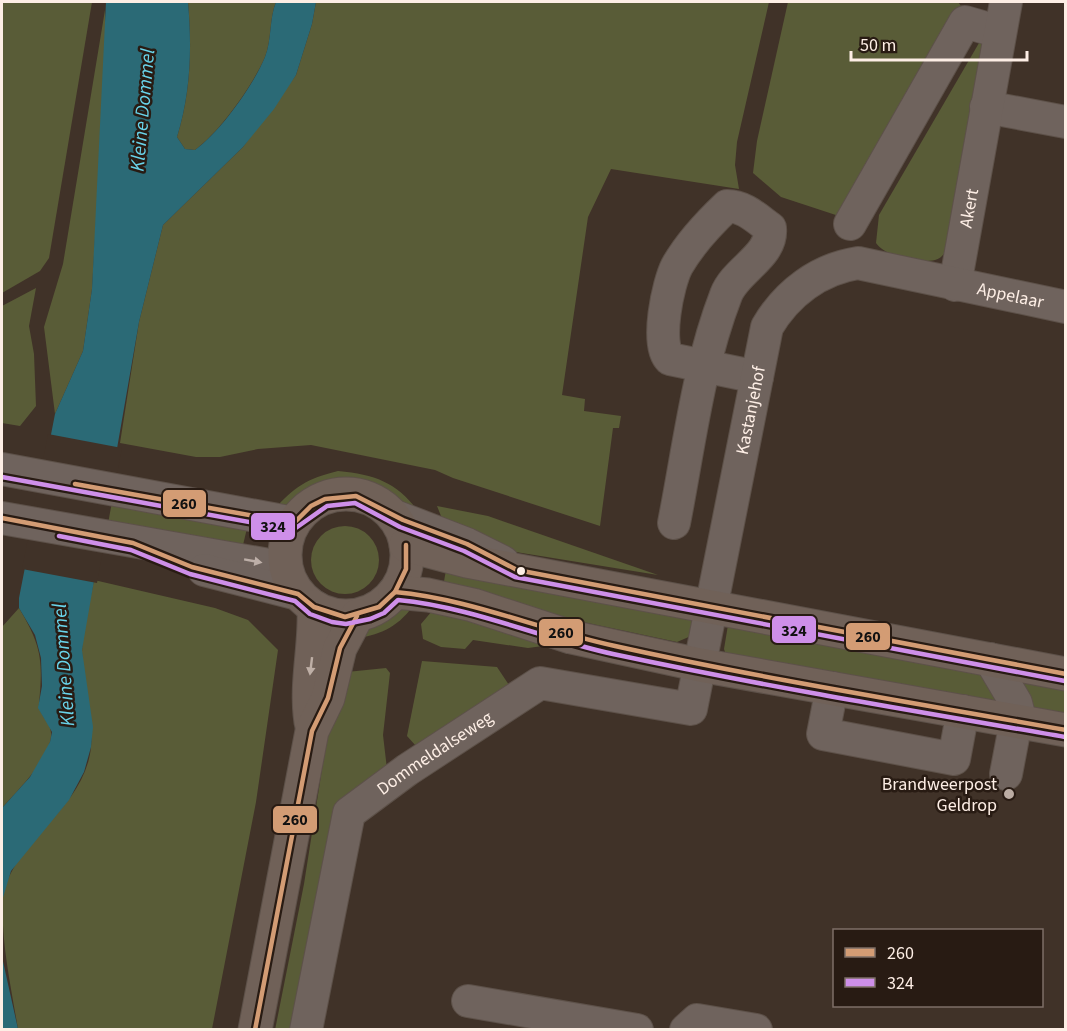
<svg xmlns="http://www.w3.org/2000/svg" width="1067" height="1031" viewBox="0 0 1067 1031" font-family="'Source Sans 3',sans-serif">
<style>
.green{fill:#595c37}
.water{fill:#2b6a76}
.pier{fill:#403228}
.lines{fill:none;stroke-linecap:round;stroke-linejoin:round}
.minor-casing{stroke:#5d5149;stroke-width:34}
.major-casing{stroke:#5d5149;stroke-width:35}
.minor{stroke:#6f635d;stroke-width:32}
.major{stroke:#706158;stroke-width:33}
.bus-1-casing{stroke:#281b13;stroke-width:9}
.bus-2-casing{stroke:#281b13;stroke-width:9}
.bus-1{stroke:#d39c74;stroke-width:4.5}
.bus-2{stroke:#ce8fe9;stroke-width:4.5}
.oneway{fill:#bdafa8}
.oneway2{fill:#beafa6}
.bus-dot{fill:#fdeee5;stroke:#281b13;stroke-width:2}
.poi-dot{fill:#bbaca3;stroke:#281b13;stroke-width:2}
.labels{text-anchor:middle;stroke-width:5;stroke-linejoin:round;paint-order:stroke}
.street-label{font-size:18px;fill:#fdeee5;stroke:#281b13}
.poi-label{font-size:18px;fill:#fdeee5;stroke:#281b13;text-anchor:end}
.water-label{font-size:20px;font-style:italic;fill:#69d4ea;stroke:#281b13}
.line-badge{stroke:#281b13;stroke-width:2}
.pale-badge-label{font-size:16px;text-anchor:middle;font-weight:bold;fill:#111}
</style>
<rect width="100%" height="100%" fill="#403228"/>
<g class="green">
<polygon points="2,2 92,2 49,258 40,271 2,293"/>
<path d="M188 2H276C269 19 272 39 265 57 253 85 220 132 195 150L185 149 177 137C191 92 192 47 188 2Z"/>
<polygon points="316,2 769,2 737,142 735,165 739,189 611,169 588,217 562,395 585,399 584,411 621,416 619,428 613,428 600,526 453,478 435,470 311,445 258,449 220,457 196,457 120,443 139,322 163,225 243,147 296,75 312,24"/>
<polygon points="788,2 958,2 961,6 955,27 848,219 781,197 753,173 757,141"/>
<polygon points="105,10 106,52 92,289 83,351 55,414 44,327 63,264"/>
<path d="M979 43 986 44 948 246C945 253 942 258 935 260 919 264 886 257 876 243L879 215Z"/>
<polygon points="36,288 29,326 34,354 36,406 20,426 2,423 2,306"/>
<path d="M338 471C378 475 398 483 422 516 393 513 391 499 368 490 326 475 306 506 270 514 293 488 305 479 338 471Z"/>
<polygon points="41,483 248,524 243,545 105,527"/>
<polygon points="437,506 488,516 658,575 497,549 447,531"/>
<circle cx="345" cy="560" r="34"/>
<polygon points="447,565 697,613 691,636 677,642 442,592"/>
<path d="M94 580 215 608 248 620 278 650 256 802 212 1029H18C11 987 0 938 3 894 17 837 85 808 91 747 94 716 83 683 82 652 82 629 90 603 94 580Z"/>
<path d="M417 601C398 627 385 633 355 639L361 627 396 605Z"/>
<polygon points="438,604 558,644 528,648 473,640 465,649 441,647 423,639 421,624"/>
<path d="M19 608C42 647 43 660 39 704 38 714 51 723 51 733 53 756 16 792 2 808V627Z"/>
<polygon points="729,619 973,664 1007,705 727,658 724,649"/>
<polygon points="422,661 497,667 509,685 416,746 407,736"/>
<polygon points="386,668 390,673 383,735 387,769 338,812 294,1029 275,1030 304,884 337,673"/>
<polygon points="1009,672 1065,681 1065,717 1031,711"/>
</g>
<g class="water">
<path d="M106 2H188C192 47 191 92 177 137L185 149 195 150C220 132 253 86 265 57 272 39 269 19 276 2H316L312 24 296 75 274 109 243 147 163 225 139 322 82 650 93 727 91 747 84 772 69 800 11 871 2 901V808L30 777 50 742 52 732 38 708 42 686 41 658 35 635 19 608V598L55 414 83 351 92 289Z"/>
<polygon points="2,957 18,1029 2,1029"/>
</g>
<polygon class="pier" points="48,434 122,448 97,583 22,569"/>
<g class="lines">
<defs>
<g id="minor">
<polyline points="986,107 1066,122"/>
<polyline points="850,224 965,22 1000,32"/>
<path id="s1" d="M955 285 1006 2"/>
<polyline points="2,469 294,523"/>
<polyline points="392,515 467,544 503,562"/>
<polyline points="2,518 286,568"/>
<path d="M674 523C689 447 698 367 726 295 735 270 773 256 770 228 756 218 744 206 727 206 708 224 690 243 677 266 668 283 655 345 670 359L757 377"/>
<polyline points="204,570 298,594"/>
<polyline points="990,659 1016,703 1018,711 1006,774"/>
<polyline points="832,688 823,734 954,759 963,711"/>
<polyline points="468,1001 637,1030"/>
<path id="s2" d="M306 1030 349 813 407 770 540 683 691 709 767 327C787 293 819 269 858 263L1066 307"/>
<polyline points="686,1030 697,1020 756,1030"/>
</g>
<g id="major">
<circle cx="346" cy="555" r="61"/>
<polyline points="406,545 467,561 1066,674"/>
<polyline points="395,592 428,595 473,605 571,637 700,665 1066,730"/>
<path d="M311 722C305 683 316 647 314 607"/>
<polyline points="255,1030 312,731 328,698 340,648 357,616"/>
</g>
</defs>
<use href="#minor" class="minor-casing"/>
<use href="#major" class="major-casing"/>
<use href="#minor" class="minor"/>
<use href="#major" class="major"/>
<defs>
<g id="bus-1">
<polyline points="75,484 294,523"/>
<polyline points="2,518 133,543 192,567 298,594 314,607 345,617 379,607 395,592 406,569 406,545"/>
<polyline points="294,523 311,506 325,499 356,496 403,520 467,544 517,570 1066,674"/>
<path d="M395 592C471 599 540 630 615 646 764 679 915 703 1066 730"/>
<polyline points="255,1030 312,731 328,698 340,648 357,616"/>
</g>
<g id="bus-2">
<polyline points="2,477 293,530 327,506 355,503 400,527 464,551 515,577 1065,681"/>
<path d="M59 536 131 550 190 574 295 601 310 614 332 622 346 624 370 619 384 613 398 600C472 607 540 638 613 654 763 686 914 711 1065 737"/>
</g>
</defs>
<use href="#bus-1" class="bus-1-casing"/>
<use href="#bus-2" class="bus-2-casing"/>
<use href="#bus-1" class="bus-1"/>
<use href="#bus-2" class="bus-2"/>
</g>
<defs><path id="oneway-solid" d="M-6-.8H1V-3.2L6.5 0L1 3.2V.8H-6Z" transform="scale(1.5)"/></defs>
<use class="oneway" href="#oneway-solid" transform="translate(253 561) rotate(10)"/>
<use class="oneway2" href="#oneway-solid" transform="translate(311 666) rotate(97)"/>
<circle class="bus-dot" cx="521" cy="571" r="5"/>
<circle class="poi-dot" cx="1009" cy="794" r="6"/>
<g class="labels">
<g class="street-label">
<text dy="6" stroke="none"><textPath href="#s1" startOffset="78">Akert</textPath></text>
<text dy="6" stroke="none"><textPath href="#s2" startOffset="1266">Appelaar</textPath></text>
<text dy="6" stroke="none"><textPath href="#s2" startOffset="910">Kastanjehof</textPath></text>
<text dy="6" stroke="none"><textPath href="#s2" startOffset="326">Dommeldalseweg</textPath></text>
</g>
<g class="poi-label">
<text x="997" y="790">Brandweerpost<tspan x="997" dy="21">Geldrop</tspan></text>
</g>
<g class="water-label">
<text transform="translate(142 110) rotate(-85)" y="7">Kleine Dommel</text>
<text transform="translate(63 665) rotate(-94)" y="7">Kleine Dommel</text>
</g>
</g>
<g class="line-badge">
<rect x="162" y="489" width="45" height="29" rx="6" fill="#d39c74"/>
<rect x="250" y="512" width="46" height="29" rx="6" fill="#ce8fe9"/>
<rect x="771" y="615" width="46" height="29" rx="6" fill="#ce8fe9"/>
<rect x="538" y="618" width="46" height="29" rx="6" fill="#d39c74"/>
<rect x="845" y="622" width="46" height="29" rx="6" fill="#d39c74"/>
<rect x="272" y="805" width="46" height="29" rx="6" fill="#d39c74"/>
</g>
<g class="pale-badge-label">
<text x="184" y="509">260</text>
<text x="273" y="532">324</text>
<text x="794" y="636">324</text>
<text x="561" y="638">260</text>
<text x="868" y="642">260</text>
<text x="295" y="825">260</text>
</g>
<rect width="1067" height="1031" fill="none" stroke="#fdeee5" stroke-width="6"/>
<rect x="833" y="929" width="210" height="78" fill="#281b13" stroke="#7d6f67" stroke-width="1.5"/>
<rect x="845" y="948" width="30" height="9" fill="#d39c74" stroke="#7d6f67" stroke-width="1.5"/>
<text x="887" y="959" font-size="18" fill="#fdeee5">260</text>
<rect x="845" y="978" width="30" height="9" fill="#ce8fe9" stroke="#7d6f67" stroke-width="1.5"/>
<text x="887" y="989" font-size="18" fill="#fdeee5">324</text>
<path d="M851 51v9h176v-9" fill="none" stroke="#fdeee5" stroke-width="3"/>
<text x="860" y="51" font-size="18" fill="#fdeee5" stroke="#281b13" stroke-width="4.5" paint-order="stroke">50 m</text>
</svg>
